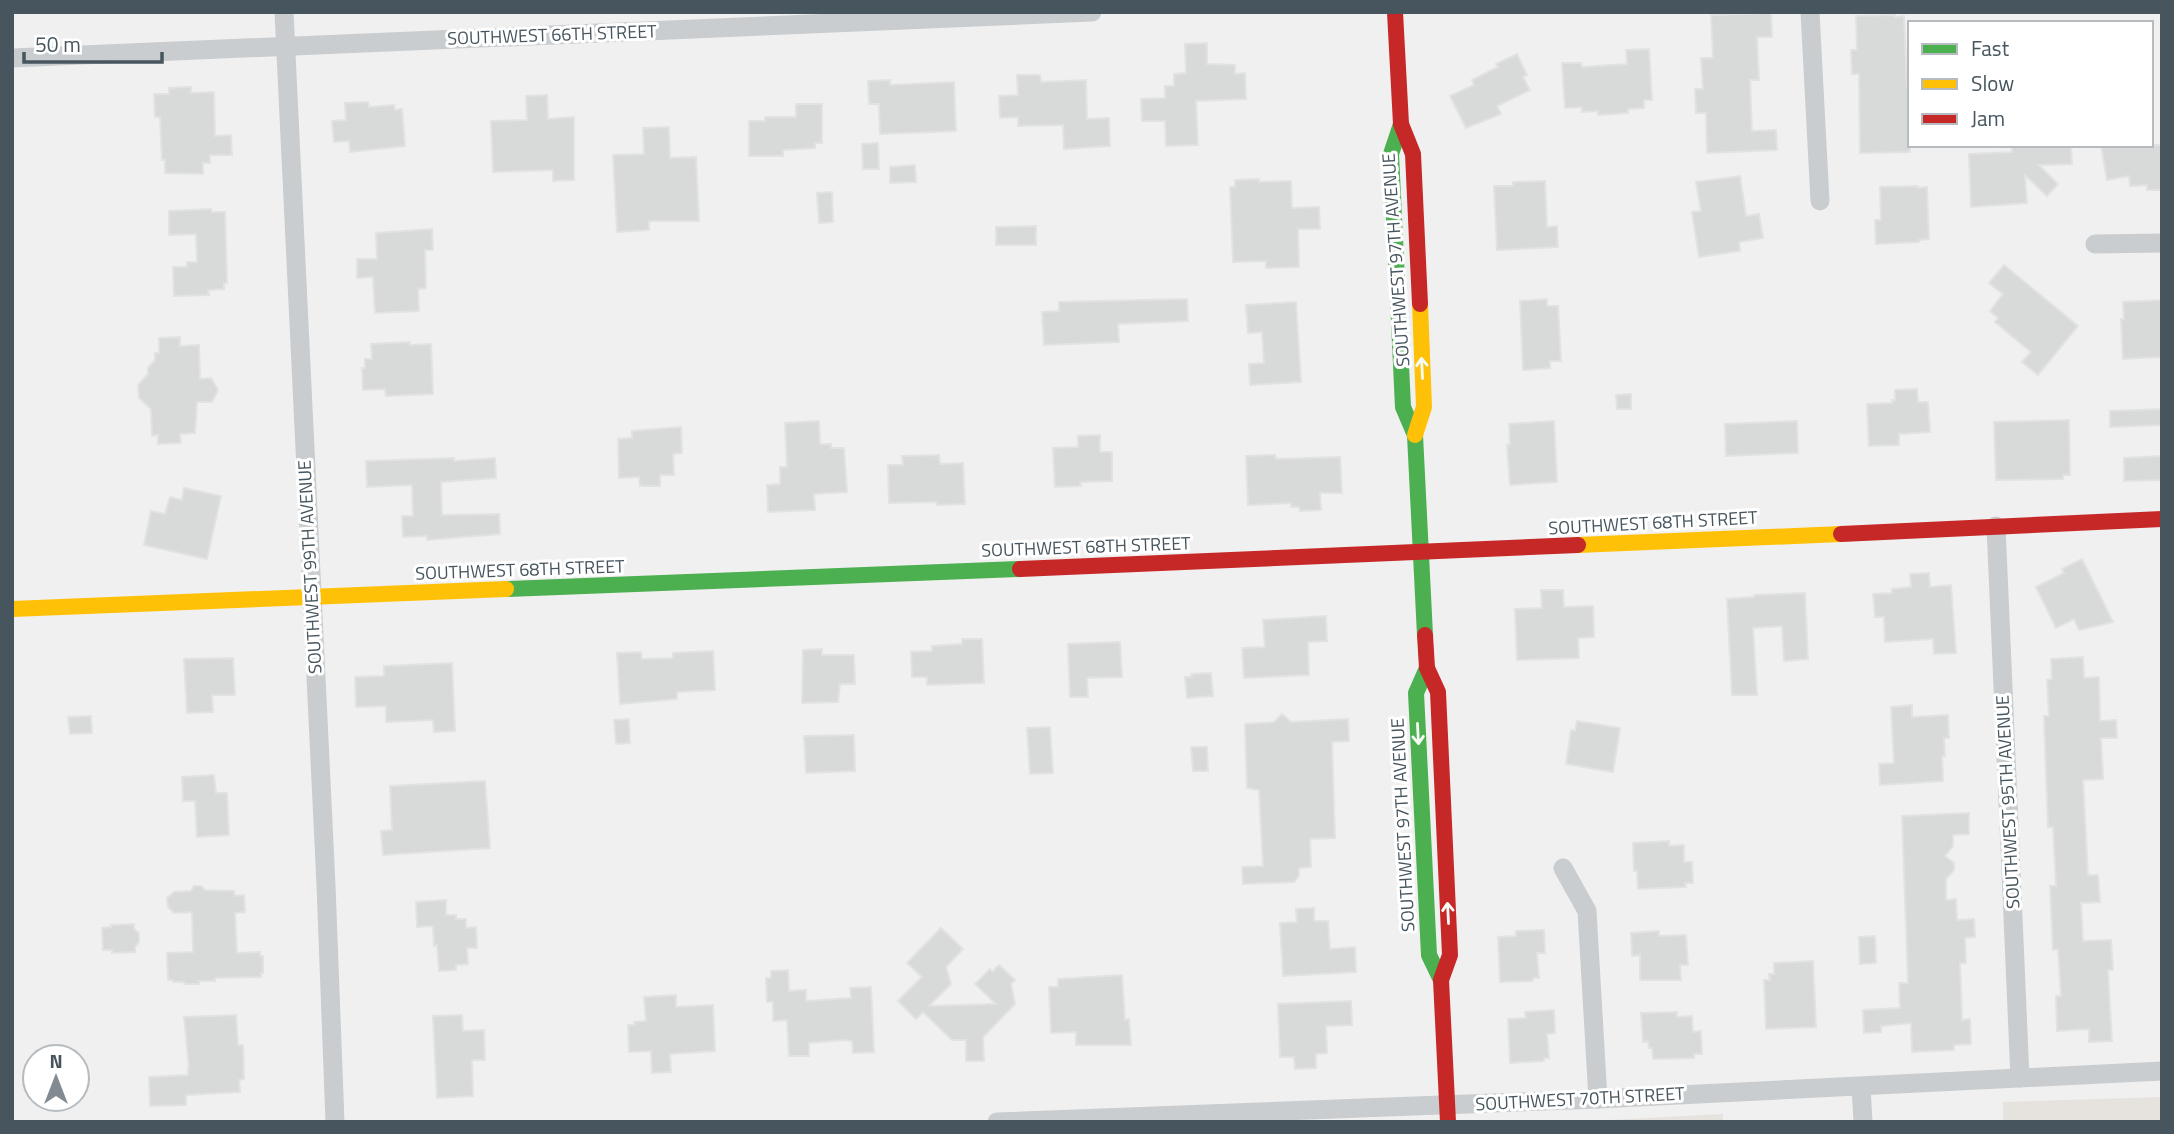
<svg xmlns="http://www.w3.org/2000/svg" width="2174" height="1134" viewBox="0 0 2174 1134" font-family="'Titillium Web',sans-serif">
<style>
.commercial{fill:#e6e3de}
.building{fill:#d8d9d9;stroke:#e2e2e3;stroke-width:2}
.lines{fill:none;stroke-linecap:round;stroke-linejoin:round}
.street{stroke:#c9cdcf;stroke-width:19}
.fast{stroke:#4caf50;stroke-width:16}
.slow{stroke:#ffc107;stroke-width:16}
.jam{stroke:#c62828;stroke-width:16}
.oneway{stroke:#f6fbf6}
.labels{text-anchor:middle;stroke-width:6;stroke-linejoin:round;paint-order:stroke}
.street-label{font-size:18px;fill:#46555e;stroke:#fff}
</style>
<rect width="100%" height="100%" fill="#f1f0f0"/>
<g class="commercial">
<polygon points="2162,1097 2162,1122 2003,1122 2003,1102"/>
<polygon points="1723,1114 1723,1122 1571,1122 1722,1114"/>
</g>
<g class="building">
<polygon points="1771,13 1772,37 1757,37 1759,80 1750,80 1752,131 1776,130 1777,150 1707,153 1706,113 1696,113 1695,89 1703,89 1701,58 1713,58 1711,15"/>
<polygon points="1895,15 1895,17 1904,16 1907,87 1910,87 1910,152 1860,153 1859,74 1852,74 1851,50 1857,50 1856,16"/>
<polygon points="1207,43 1207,64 1235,65 1235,74 1245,73 1246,99 1196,101 1198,145 1166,146 1165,121 1142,121 1141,99 1165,98 1165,86 1174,86 1174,74 1186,73 1185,44"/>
<polygon points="1649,49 1652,100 1644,100 1644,108 1628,109 1628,113 1598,115 1598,111 1582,112 1582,107 1565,108 1562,63 1581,63 1582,67 1627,64 1626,50"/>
<polygon points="1517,54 1527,75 1523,77 1530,90 1497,106 1501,114 1466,128 1450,96 1474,85 1472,80 1498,67 1496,64"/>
<polygon points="1017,75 1040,75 1041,82 1086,80 1087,119 1109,118 1110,146 1064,149 1063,125 1018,126 1018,117 1000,118 999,96 1018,95"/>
<polygon points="890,80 890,85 954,82 956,131 880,134 879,104 869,104 868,81"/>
<polygon points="185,87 191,87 191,93 214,92 215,136 231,135 232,155 210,155 210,163 203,163 203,174 165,173 165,160 162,160 160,117 155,117 154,94 169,94 169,88"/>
<polygon points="547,95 548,119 574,117 574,180 553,181 553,170 493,172 491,121 527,120 526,96"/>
<polygon points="368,102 369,107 394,105 395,110 402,109 405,146 350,152 349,141 334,142 332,121 346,120 345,103"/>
<polygon points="796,104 822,104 822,143 815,143 815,148 783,150 783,156 749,156 749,121 765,121 765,117 796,117"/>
<polygon points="669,127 670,158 696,157 699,221 649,221 649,230 617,232 613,155 644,154 643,128"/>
<polygon points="878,143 879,169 863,169 862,144"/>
<polygon points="2011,145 2071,145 2072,164 2039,165 2058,184 2047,196 2025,175 2027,203 1971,207 1969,154 2012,152"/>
<polygon points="2101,145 2162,145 2162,190 2147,190 2147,185 2130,186 2129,176 2107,180"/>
<polygon points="915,165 916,182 890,183 890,167"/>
<polygon points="1740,176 1746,216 1759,214 1763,238 1739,242 1740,251 1699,257 1692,212 1701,211 1696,182"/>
<polygon points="1259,179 1259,182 1291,181 1292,208 1319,207 1320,229 1298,229 1299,267 1266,268 1266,261 1233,262 1230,187 1235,187 1235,180"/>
<polygon points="1545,181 1547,227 1557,226 1558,247 1497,250 1494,186 1513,186 1513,182"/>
<polygon points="1918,186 1918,188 1927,187 1929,239 1919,240 1919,242 1876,244 1875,220 1881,220 1880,187"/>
<polygon points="832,192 833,222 819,223 817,193"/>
<polygon points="211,209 212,212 225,212 227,283 224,283 224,289 208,290 209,295 174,296 173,267 187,267 187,262 197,262 196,234 169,235 169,211"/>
<polygon points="1036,226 1036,245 996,245 996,227"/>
<polygon points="432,229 433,250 425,250 426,288 418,289 419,311 375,313 373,277 357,278 357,259 377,259 376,233"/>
<polygon points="2004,265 2078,326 2038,375 2022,362 2031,352 1995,322 1998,318 1990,311 2003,294 1989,283"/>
<polygon points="1187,299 1188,321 1118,324 1119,342 1044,345 1042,312 1059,311 1059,302"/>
<polygon points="1547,299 1547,306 1558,306 1561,361 1550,361 1550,368 1523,370 1520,301"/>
<polygon points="2162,300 2161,357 2123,359 2121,319 2124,319 2123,302"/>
<polygon points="1296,302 1301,382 1250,385 1249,364 1264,363 1262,332 1248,333 1246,305"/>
<polygon points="180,337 180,346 199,345 200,379 211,378 218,390 212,402 197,402 195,433 180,434 181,443 158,444 158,435 152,436 151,409 139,398 138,385 148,374 148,368 155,360 155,353 159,353 159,338"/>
<polygon points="410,342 410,345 431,344 433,394 386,396 385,389 363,390 362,368 365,368 365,359 372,359 371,344"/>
<polygon points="1917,389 1918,402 1928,402 1930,432 1899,434 1899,445 1869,446 1867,404 1892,403 1892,400 1895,400 1895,390"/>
<polygon points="1631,394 1631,409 1617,409 1616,395"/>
<polygon points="2162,409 2162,425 2110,427 2110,411"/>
<polygon points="2069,420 2070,475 2063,475 2063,479 1996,480 1994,422"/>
<polygon points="819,421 820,444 831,444 831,448 844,448 847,492 814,494 815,510 768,512 767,485 780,484 780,467 787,467 785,423"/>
<polygon points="1554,421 1557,482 1510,485 1507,445 1510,444 1509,424"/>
<polygon points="1797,421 1798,453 1726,456 1725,424"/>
<polygon points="681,427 682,453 673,454 674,475 660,475 660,486 640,486 639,477 619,478 618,439 632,438 632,431"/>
<polygon points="1100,435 1100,452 1112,452 1112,481 1080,482 1081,486 1055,487 1053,448 1078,447 1078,436"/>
<polygon points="939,455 940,464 963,463 965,504 937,505 937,502 889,503 888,465 903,465 902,456"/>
<polygon points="1275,455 1276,459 1340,457 1342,493 1320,493 1321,510 1300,511 1299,507 1291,507 1291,503 1248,505 1246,456"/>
<polygon points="2162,456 2162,480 2124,481 2124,458"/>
<polygon points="454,458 454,461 495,458 496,478 441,482 442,515 499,514 500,534 427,540 427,536 403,537 402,516 413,516 412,485 367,487 366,461"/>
<polygon points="184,488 221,496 207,559 144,545 151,511 165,514 170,497 182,500"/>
<polygon points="2082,559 2113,622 2079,630 2074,619 2056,628 2036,587 2064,573 2062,569"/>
<polygon points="1929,573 1930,587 1951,585 1956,653 1934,654 1933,639 1885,642 1884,617 1875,617 1873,594 1892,593 1892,589 1911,587 1910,574"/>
<polygon points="1541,590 1563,590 1564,607 1593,606 1594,637 1578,638 1579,658 1517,660 1515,609 1542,608"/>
<polygon points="1805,593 1808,659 1784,661 1782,626 1753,628 1757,695 1732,695 1727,599 1754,597 1754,595"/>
<polygon points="1326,616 1327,641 1308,642 1309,675 1244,678 1242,648 1265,647 1263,620"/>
<polygon points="962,639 982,639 984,683 927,685 927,677 912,677 911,652 932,651 932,646 962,644"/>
<polygon points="1120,642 1122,677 1087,678 1088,697 1070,697 1068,644"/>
<polygon points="822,649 822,655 854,655 855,684 840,684 838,702 802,703 803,650"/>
<polygon points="713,651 715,690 677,692 677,699 620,704 617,653 641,652 642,659 673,658 673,653"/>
<polygon points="2083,657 2084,678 2099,677 2100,721 2116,720 2117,738 2101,738 2103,779 2083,780 2088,875 2098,875 2100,902 2081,903 2083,941 2111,940 2113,970 2108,970 2112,1041 2089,1042 2089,1029 2057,1031 2056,996 2061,996 2058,949 2053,950 2050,886 2056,886 2053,827 2048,827 2044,716 2049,716 2047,680 2052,679 2051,659"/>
<polygon points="233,658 235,695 212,695 213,712 187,713 184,659"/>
<polygon points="452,663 455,731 434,732 433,720 386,722 386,706 356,707 355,677 384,676 384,666"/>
<polygon points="1211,673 1213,696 1187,698 1185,677 1192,677 1191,674"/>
<polygon points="1912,705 1912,717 1948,715 1949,738 1944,738 1945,756 1942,756 1943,781 1880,785 1879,764 1894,763 1891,707"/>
<polygon points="1282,714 1291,722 1348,719 1349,741 1332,742 1335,838 1310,839 1311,867 1299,868 1299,876 1294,882 1243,884 1242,867 1263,866 1259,790 1247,788 1245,724 1274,722"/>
<polygon points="91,716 92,733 70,734 68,717"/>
<polygon points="629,719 630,743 616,744 614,720"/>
<polygon points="1577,721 1620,728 1613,772 1566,764 1571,730 1575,731"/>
<polygon points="1050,727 1053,773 1030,774 1027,728"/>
<polygon points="854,735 855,771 806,773 804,736"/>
<polygon points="1191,747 1207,747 1208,771 1193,771"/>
<polygon points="214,775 216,793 227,793 229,835 197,837 195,801 183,801 182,777"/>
<polygon points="485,781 490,848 383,855 381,831 392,830 390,786"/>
<polygon points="1969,813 1969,834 1953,835 1953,846 1945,856 1954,863 1954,870 1946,879 1946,900 1956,899 1957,920 1974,919 1975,937 1965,938 1966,963 1960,963 1962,1020 1970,1019 1971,1044 1954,1045 1954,1050 1912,1052 1911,1023 1881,1026 1881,1032 1864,1033 1863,1010 1900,1008 1899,983 1908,983 1902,816"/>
<polygon points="1669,841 1669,846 1684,845 1684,862 1692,862 1693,883 1685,883 1686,887 1638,889 1637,871 1634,871 1633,843"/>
<polygon points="194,886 201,886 205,890 234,891 235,896 244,895 245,912 235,913 237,953 260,952 260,956 263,956 263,973 261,973 261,977 215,978 215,981 199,981 199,984 184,984 184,982 173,982 173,980 168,980 167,953 193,952 192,912 174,913 168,907 167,898 174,892 191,891"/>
<polygon points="446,900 446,915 456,915 456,919 466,919 466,928 476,927 477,948 467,948 468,964 456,965 456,970 439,971 437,945 434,946 433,926 417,927 416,902"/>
<polygon points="1314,908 1314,921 1328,921 1330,949 1355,947 1356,972 1283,976 1280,923 1297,922 1296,909"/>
<polygon points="134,924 134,929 139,933 139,942 135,947 135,952 112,953 112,950 103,950 102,928 111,927 111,925"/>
<polygon points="941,928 963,949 946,967 951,984 929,1006 996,1004 975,984 990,969 992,972 999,965 1015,980 1011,984 1015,1004 983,1037 984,1061 966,1061 966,1040 952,1040 923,1012 916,1019 898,1001 922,977 907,963"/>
<polygon points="1544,930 1545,953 1537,953 1539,978 1533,978 1533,981 1500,982 1498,937 1516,936 1516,931"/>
<polygon points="1659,931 1659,936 1686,935 1688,965 1680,965 1681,980 1640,980 1640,955 1632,956 1631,933"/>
<polygon points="1875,936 1876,963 1860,964 1859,937"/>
<polygon points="1813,961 1816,1027 1766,1029 1764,980 1770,980 1769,974 1774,974 1774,963"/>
<polygon points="788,970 789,991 806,990 806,1001 851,998 850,988 871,987 874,1052 853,1053 852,1041 844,1040 809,1043 809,1056 789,1056 787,1020 773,1021 773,1002 767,1002 766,978 771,978 771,971"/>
<polygon points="1122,975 1125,1020 1129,1019 1131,1045 1076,1045 1076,1032 1051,1033 1049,987 1058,987 1058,979"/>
<polygon points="676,995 676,1007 713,1005 715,1051 670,1054 671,1072 652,1073 651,1051 629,1052 628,1025 635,1025 634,1022 646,1021 644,997"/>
<polygon points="1351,1001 1352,1025 1326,1026 1327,1053 1316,1054 1316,1068 1295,1069 1294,1057 1280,1057 1278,1004"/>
<polygon points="1554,1010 1555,1033 1547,1034 1549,1058 1544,1058 1544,1061 1510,1063 1508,1019 1526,1018 1525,1012"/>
<polygon points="1677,1012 1677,1017 1692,1016 1693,1032 1701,1031 1702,1054 1694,1054 1694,1058 1653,1059 1652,1048 1649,1048 1648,1041 1643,1042 1641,1013"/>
<polygon points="236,1015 238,1045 243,1045 244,1079 239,1080 240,1092 186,1095 186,1105 150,1106 149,1077 188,1075 188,1068 189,1068 184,1017"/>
<polygon points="462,1015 463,1031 484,1030 485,1060 472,1060 473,1096 437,1098 433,1016"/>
</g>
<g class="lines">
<g class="street">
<polyline points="284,12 326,885 335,1122"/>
<polyline points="1810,12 1820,201"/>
<polyline points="12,58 1092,12"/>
<polyline points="2095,244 2162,243"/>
<polyline points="1996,526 2020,1078"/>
<polyline points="1563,868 1587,911 1598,1099"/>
<polyline points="1861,1087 1863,1122"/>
<polyline points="997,1122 1598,1099 2162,1071"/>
</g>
<g class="fast">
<polyline points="1401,124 1391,154 1403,407 1415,435 1425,635"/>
<polyline points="506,589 1020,569"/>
<polyline points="1427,668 1416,693 1429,955 1441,980"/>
</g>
<g class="slow">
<polyline points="1415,435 1424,407 1420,304"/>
<polyline points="1578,545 1841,534"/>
<polyline points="12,609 506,589"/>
</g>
<g class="jam">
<polyline points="1395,12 1401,124 1413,154 1420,304"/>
<polyline points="1841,534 2162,519"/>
<polyline points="1020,569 1578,545"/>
<polyline points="1425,635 1427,668 1438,692 1450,955 1441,980 1448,1122"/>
</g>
</g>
<defs><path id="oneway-shaft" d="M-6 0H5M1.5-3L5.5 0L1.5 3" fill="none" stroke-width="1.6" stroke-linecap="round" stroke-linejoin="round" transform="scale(1.75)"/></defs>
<g class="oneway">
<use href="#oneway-shaft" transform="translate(1422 368) rotate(-93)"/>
<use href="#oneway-shaft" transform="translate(1418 734) rotate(87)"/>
<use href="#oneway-shaft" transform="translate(1448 913) rotate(-93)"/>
</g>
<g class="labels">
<g class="street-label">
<text transform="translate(552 35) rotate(-2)" y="6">SOUTHWEST 66TH STREET</text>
<text transform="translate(1396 260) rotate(-94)" y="6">SOUTHWEST 97TH AVENUE</text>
<text transform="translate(1653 523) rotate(-3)" y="6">SOUTHWEST 68TH STREET</text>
<text transform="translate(1086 547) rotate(-2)" y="6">SOUTHWEST 68TH STREET</text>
<text transform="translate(310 567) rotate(-93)" y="6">SOUTHWEST 99TH AVENUE</text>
<text transform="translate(520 570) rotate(-2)" y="6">SOUTHWEST 68TH STREET</text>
<text transform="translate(2008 802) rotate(-93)" y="6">SOUTHWEST 95TH AVENUE</text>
<text transform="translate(1403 825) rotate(-93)" y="6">SOUTHWEST 97TH AVENUE</text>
<text transform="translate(1580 1099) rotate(-3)" y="6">SOUTHWEST 70TH STREET</text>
</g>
</g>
<rect width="2174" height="1134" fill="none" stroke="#46555e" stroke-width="28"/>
<rect x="1908" y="21" width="245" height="126" fill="#ffffff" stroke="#b5bbbf" stroke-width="2"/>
<rect x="1922" y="44" width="35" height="10" fill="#4caf50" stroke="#b5bbbf" stroke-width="2"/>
<text x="1971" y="56" font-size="21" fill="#46555e">Fast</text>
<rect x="1922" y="79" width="35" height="10" fill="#ffc107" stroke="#b5bbbf" stroke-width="2"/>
<text x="1971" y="91" font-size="21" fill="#46555e">Slow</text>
<rect x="1922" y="114" width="35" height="10" fill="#c62828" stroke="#b5bbbf" stroke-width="2"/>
<text x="1971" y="126" font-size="21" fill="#46555e">Jam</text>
<g transform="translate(56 1078)"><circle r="33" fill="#ffffff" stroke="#b5bbbf" stroke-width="2"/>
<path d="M0-5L12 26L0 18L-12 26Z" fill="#828b91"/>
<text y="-10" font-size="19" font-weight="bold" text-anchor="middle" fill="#46555e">N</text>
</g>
<path d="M24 52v10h138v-10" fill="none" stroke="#46555e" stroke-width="3.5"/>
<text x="35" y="52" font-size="21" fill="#46555e" stroke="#ffffff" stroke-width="5" paint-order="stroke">50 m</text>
</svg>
